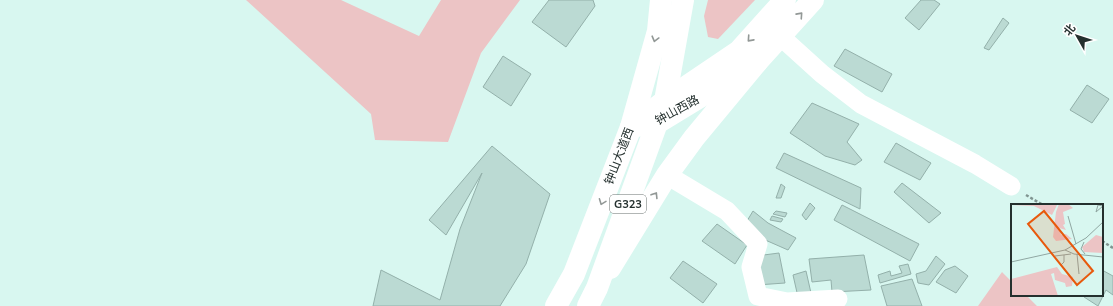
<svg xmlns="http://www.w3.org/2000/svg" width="1113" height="306" viewBox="0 0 1113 306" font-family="Mulish,'Noto Sans SC',sans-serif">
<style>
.green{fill:#ecc4c5}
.building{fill:#bbdad3;stroke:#93b0aa}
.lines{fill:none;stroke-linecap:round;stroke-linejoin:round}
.path{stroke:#809591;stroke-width:2.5;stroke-dasharray:3 2;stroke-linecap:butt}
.minor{stroke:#fff;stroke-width:19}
.major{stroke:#fff;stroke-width:22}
.highway{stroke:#fff;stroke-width:22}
.oneway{stroke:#929896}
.labels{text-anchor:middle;stroke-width:4;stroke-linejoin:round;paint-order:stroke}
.shield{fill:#fff;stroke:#666e6d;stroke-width:1}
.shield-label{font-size:11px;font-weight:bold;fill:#24302e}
.street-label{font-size:12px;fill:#24302e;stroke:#fff}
.inset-road{fill:none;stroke:#90a7a2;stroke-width:1}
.view{fill:#e8590c;fill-opacity:0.15;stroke:#e8590c;stroke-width:2}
.inset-edge{fill:none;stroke:#24302e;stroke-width:2}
</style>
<rect width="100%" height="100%" fill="#d8f7f0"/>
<g class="green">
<polygon points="246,0 341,0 419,36 441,0 520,0 481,53 448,142 375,140 371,114"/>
<polygon points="708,0 755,0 718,39 708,37 704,16"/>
<polygon points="1002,272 1012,282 1012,295 1026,295 1037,306 978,306"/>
</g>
<g class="building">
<polygon points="549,0 593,0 595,6 566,47 532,22"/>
<polygon points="921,0 934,0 940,4 919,30 905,18"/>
<polygon points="1003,18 1009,23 989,50 984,48"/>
<polygon points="845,49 892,74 882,92 834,66"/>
<polygon points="503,56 531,74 511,106 483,87"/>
<polygon points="1087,85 1109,99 1092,123 1070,110"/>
<polygon points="812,103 859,124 847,142 862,160 855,165 825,156 790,133"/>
<polygon points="896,143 931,163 920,180 884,162"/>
<polygon points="492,146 550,194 526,264 500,306 373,306 381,270 440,300 460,229 482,173 446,235 429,220"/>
<polygon points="784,153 861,188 860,209 776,168"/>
<polygon points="902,183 941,213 929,223 894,192"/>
<polygon points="781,184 785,187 781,198 776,198"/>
<polygon points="810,203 815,208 806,220 802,215"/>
<polygon points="842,205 919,244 910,261 834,220"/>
<polygon points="753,211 768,223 796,238 788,250 763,239 744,226"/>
<polygon points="776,211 787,213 785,217 773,214"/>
<polygon points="772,216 783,219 781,222 770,220"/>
<polygon points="717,224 747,245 735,264 702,241"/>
<polygon points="779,253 785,283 757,285 756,256"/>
<polygon points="864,255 871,290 832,292 831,280 812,282 809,259"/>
<polygon points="936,256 945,264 929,285 918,283 916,274 926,271"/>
<polygon points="683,261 717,284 703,303 670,278"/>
<polygon points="908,264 911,274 880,283 878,275 890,271 891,276 902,273 899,266"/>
<polygon points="955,266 968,276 956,293 936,282 945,270"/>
<polygon points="1102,270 1113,276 1113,295 1106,290 1098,306 1084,297 1085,295 1102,295"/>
<polygon points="806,271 811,293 798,297 793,275"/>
<polygon points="912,279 922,306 887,306 881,286"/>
</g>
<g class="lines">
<g class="path">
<polyline points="1026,195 1043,205"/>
<polyline points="1102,241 1113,248"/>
</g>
<g class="minor">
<polyline points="769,26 822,74 861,104 975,164 1011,186"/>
<polyline points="667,175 727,211 758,244 751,267 758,296 787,302 838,299"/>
</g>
<g class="major">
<polyline points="653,110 665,101 739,51 785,0"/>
<polyline points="631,127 657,123 757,62 813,0"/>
<polyline points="610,268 667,175 694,138 757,62"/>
</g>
<g class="highway">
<polyline points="556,306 574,274 631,127 658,31 661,0"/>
<polyline points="588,306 597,288 665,101 683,0"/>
</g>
</g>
<defs><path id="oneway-chevron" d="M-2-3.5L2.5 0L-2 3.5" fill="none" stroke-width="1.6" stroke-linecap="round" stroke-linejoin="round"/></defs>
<g class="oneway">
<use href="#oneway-chevron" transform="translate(800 15) rotate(-48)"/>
<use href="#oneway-chevron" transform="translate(655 39) rotate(105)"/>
<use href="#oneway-chevron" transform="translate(750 39) rotate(132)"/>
<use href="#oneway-chevron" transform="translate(655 195) rotate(-58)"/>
<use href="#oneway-chevron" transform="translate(602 202) rotate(111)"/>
</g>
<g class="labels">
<rect class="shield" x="610" y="195" width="36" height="18" rx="3"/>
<g class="shield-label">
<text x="628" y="208">G323</text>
</g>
<g class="street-label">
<text transform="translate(677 110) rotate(-29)" y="4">钟山西路</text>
<text transform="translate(619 156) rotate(-69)" y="4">钟山大道西</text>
</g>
</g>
<g transform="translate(1011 204)">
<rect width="92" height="92" fill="#d8f7f0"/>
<path d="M48 0H57L62 4 52 8 54 20 52 21 55 26 48 24 50 31 55 30 61 35 45 37 42 33 45 8ZM1 1V0L46 1 41 11 23 2ZM85 31 92 33V49L73 48 71 43ZM46 63 51 70 62 73 61 82 55 83 54 79 44 76 43 69 40 70 47 92H0V75Z" fill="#ecc4c5"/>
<path class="inset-road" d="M92 2 87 1 85 8 92 2M57 12 65 40M73 38 70 45 74 50M54 46 63 50 92 53M66 50 68 70M53 51V58L50 61 54 65M44 52 60 50M0 58 54 46 75 34 92 18"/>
<path class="view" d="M33 7 82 67 66 81 17 20Z"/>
<rect width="92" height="92" class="inset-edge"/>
</g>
<g transform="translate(1077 36) rotate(309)" stroke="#ffffff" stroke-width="3" paint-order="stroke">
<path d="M0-3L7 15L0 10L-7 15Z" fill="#24302e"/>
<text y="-6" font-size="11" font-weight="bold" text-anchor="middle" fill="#24302e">北</text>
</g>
</svg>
